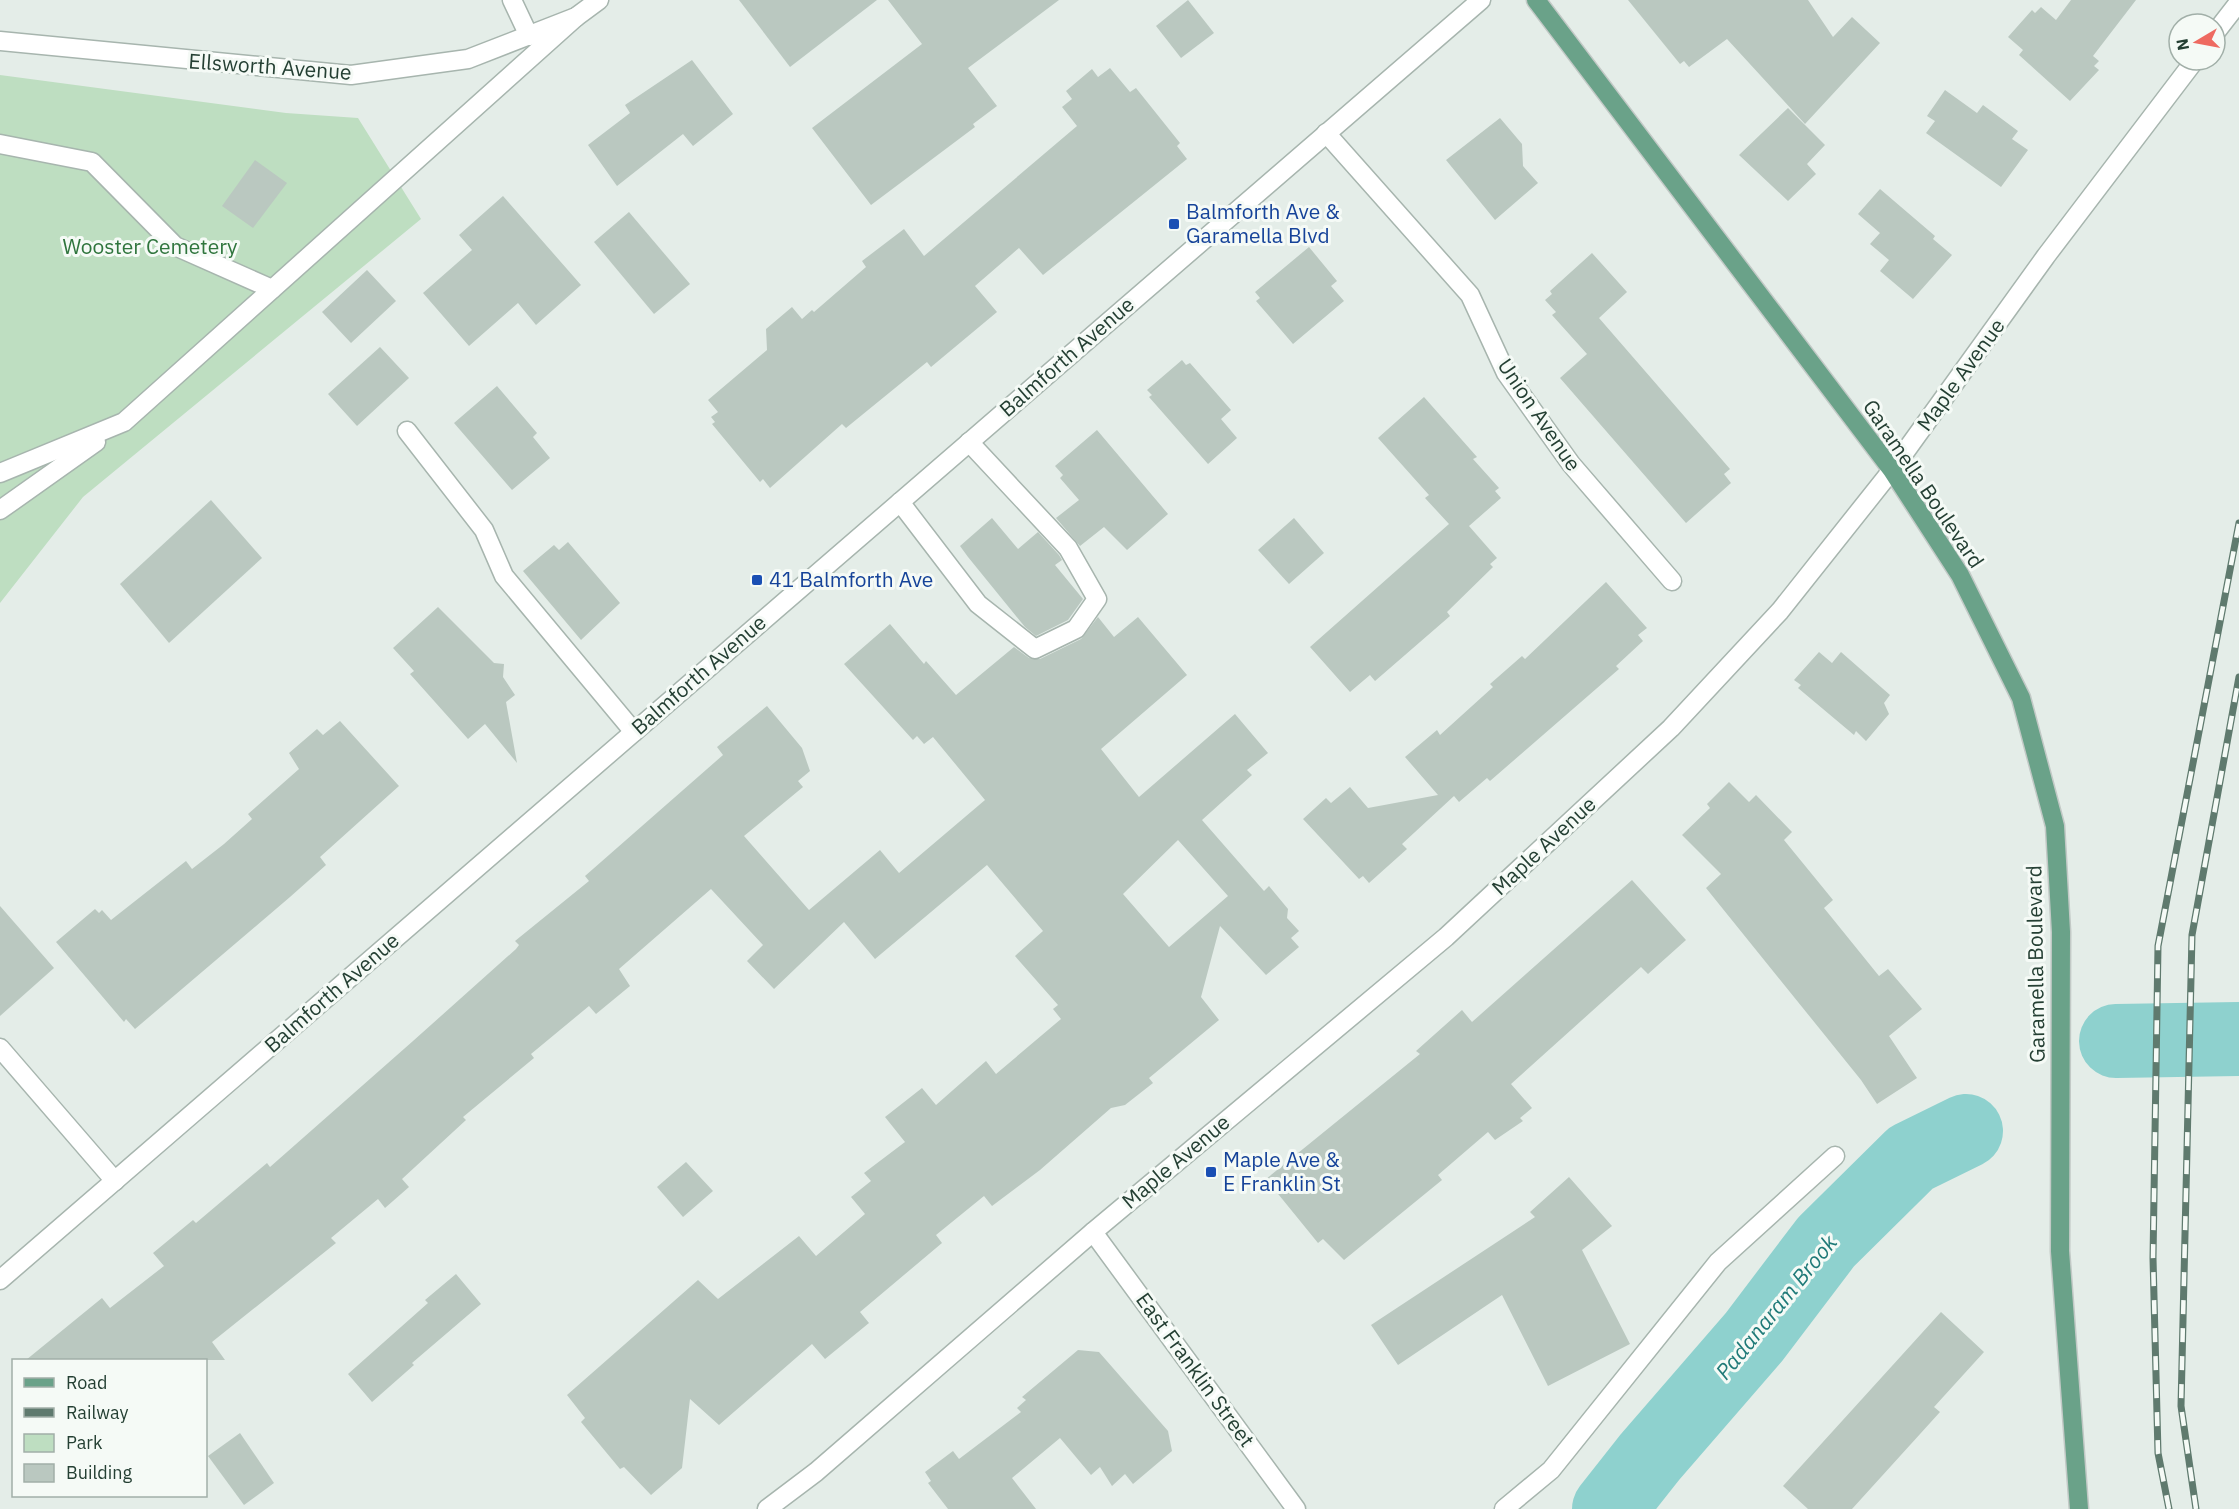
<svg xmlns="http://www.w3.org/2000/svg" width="2239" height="1509" viewBox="0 0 2239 1509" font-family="'IBM Plex Sans',sans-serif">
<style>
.green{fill:#bedec1}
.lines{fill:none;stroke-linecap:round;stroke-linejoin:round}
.river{stroke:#8ed1ce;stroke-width:74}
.building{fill:#bac8c0;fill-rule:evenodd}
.minor-casing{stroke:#a7b5ae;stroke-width:21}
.major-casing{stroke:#c2c9c6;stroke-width:21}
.minor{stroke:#fff;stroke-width:18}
.major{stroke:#6aa289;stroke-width:18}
.rail-casing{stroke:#5f7a6e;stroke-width:7}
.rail{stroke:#f5faf6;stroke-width:4.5;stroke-dasharray:14;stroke-linecap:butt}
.transit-dot{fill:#1a4fb4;stroke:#f5faf6;stroke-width:2}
.labels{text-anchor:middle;stroke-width:6;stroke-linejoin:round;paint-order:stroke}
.street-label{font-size:21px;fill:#243f33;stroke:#f5faf6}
.transit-label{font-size:21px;fill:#164399;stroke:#f5faf6;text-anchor:start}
.park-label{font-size:21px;fill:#2f753d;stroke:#f5faf6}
.water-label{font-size:22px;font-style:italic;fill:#1f7a78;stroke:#f5faf6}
</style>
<rect width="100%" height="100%" fill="#e4ede8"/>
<polygon class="green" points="0,75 286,113 358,118 421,219 83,497 0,603"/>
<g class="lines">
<g class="river">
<polyline points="2116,1041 2239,1039"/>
<polyline points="1609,1509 1650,1457 1754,1337 1826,1242 1911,1158 1966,1131"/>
</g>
</g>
<g class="building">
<polygon points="739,0 877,0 790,67"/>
<polygon points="888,0 1059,0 968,68 997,106 973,124 975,127 871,205 812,128 922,44"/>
<polygon points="1188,0 1214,33 1181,58 1156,26"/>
<polygon points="1628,0 1808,0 1833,37 1852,17 1880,43 1805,124 1727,39 1689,67 1684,61 1680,64"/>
<polygon points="2071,0 2136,0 2093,56 2099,61 2094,66 2099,70 2070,101 2019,55 2023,50 2008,37 2032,10 2035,13 2041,7 2056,20"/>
<polygon points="692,60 733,114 693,146 683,134 617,186 588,145 630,113 625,105"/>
<polygon points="1110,68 1130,92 1136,88 1180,143 1177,146 1187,159 1043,275 1019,248 975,286 997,312 931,367 927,362 846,428 842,424 770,488 763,479 760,482 712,424 715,422 711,417 718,412 708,400 767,350 766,329 792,307 802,319 812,310 814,312 866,267 862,261 904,229 924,256 1077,126 1062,107 1072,99 1066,91 1092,69 1098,77"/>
<polygon points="1945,90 1977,113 1983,105 2018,131 2012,139 2028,150 2001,187 1926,133 1935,121 1927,116"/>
<polygon points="1788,108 1825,145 1807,164 1816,174 1788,201 1739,155"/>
<polygon points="1500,118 1522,144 1523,166 1538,183 1495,220 1446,160"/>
<polygon points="255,160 287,183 253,228 222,206"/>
<polygon points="1880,189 1935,236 1933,239 1952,255 1913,299 1880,271 1889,260 1870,244 1880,233 1858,214"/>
<polygon points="503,196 581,285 536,325 518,303 469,346 423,293 472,250 459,235"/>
<polygon points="629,212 690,284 654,314 594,242"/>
<polygon points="1309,247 1337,281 1331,286 1344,301 1293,344 1256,301 1260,298 1255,292"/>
<polygon points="1592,253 1627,292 1599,318 1730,469 1724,474 1731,483 1686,523 1560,378 1587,354 1552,315 1556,312 1545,300 1552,294 1550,291"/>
<polygon points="367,270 396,301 351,343 322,312"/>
<polygon points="380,347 409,378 357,426 328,394"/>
<polygon points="1182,360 1186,365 1190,363 1231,410 1221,419 1237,438 1208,464 1149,397 1152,395 1147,390"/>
<polygon points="497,386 537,433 533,437 550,458 512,490 454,423"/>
<polygon points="1424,397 1477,457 1473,459 1499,488 1495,491 1501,498 1469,526 1497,558 1490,564 1493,567 1447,612 1450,616 1375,681 1370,675 1350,692 1310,647 1449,524 1425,498 1429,495 1378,438"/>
<polygon points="1097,430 1168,514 1127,550 1104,527 1080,546 1056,518 1079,500 1060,478 1063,475 1055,466"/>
<polygon points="211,500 262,558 169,643 120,584"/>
<polygon points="992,518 1018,549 1038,532 1059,555 1062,560 1055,565 1083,599 1068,620 1036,636 1025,627 968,557 960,546"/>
<polygon points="1294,518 1324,553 1289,584 1258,550"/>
<polygon points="568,542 620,603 581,640 523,571 554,545 559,550"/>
<polygon points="1606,582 1647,628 1638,635 1643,641 1616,666 1619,669 1490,781 1487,778 1459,802 1454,796 1402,844 1407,849 1369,883 1363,876 1359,879 1303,819 1326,798 1331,803 1350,787 1368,808 1438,795 1405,757 1437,730 1440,735 1493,687 1490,684 1522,656 1525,659"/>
<polygon points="438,607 494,663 504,664 503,677 515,695 506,702 517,763 485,724 468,739 410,674 414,671 393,648"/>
<path d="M1098 617 1114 637 1138 617 1187 675 1101 749 1139 797 1235 714 1268 753 1247 770 1252 775 1202 820 1264 891 1269 886 1288 909 1287 918 1299 931 1291 938 1299 947 1266 975 1220 926 1201 997 1219 1020 1149 1078 1153 1083 1125 1105 1111 1108 1040 1170 992 1206 984 1196 936 1235 942 1243 860 1312 869 1323 825 1359 812 1344 719 1425 690 1399 682 1468 651 1495 624 1467 620 1469 581 1422 585 1418 567 1395 698 1280 718 1299 799 1236 816 1256 865 1214 851 1197 871 1181 864 1173 905 1142 885 1117 922 1088 936 1105 986 1061 996 1074 1061 1019 1053 1009 1058 1005 1015 956 1043 931 987 865 875 959 844 922 774 989 747 961 763 945 711 889 619 969 630 986 596 1014 589 1006 531 1054 534 1058 463 1117 466 1120 402 1179 409 1187 385 1208 378 1199 331 1238 336 1243 212 1342 225 1360H26L102 1298 110 1308 164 1266 153 1253 193 1220 196 1223 267 1163 270 1167 413 1041 516 949 519 945 515 941 589 881 585 876 723 755 717 747 767 706 802 748 810 771 798 781 803 787 744 836 809 910 880 850 899 873 985 800 933 737 924 744 917 736 913 740 844 664 890 624 924 664 926 661 956 695 1014 647 1029 658 1040 659 1081 639ZM1178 840 1228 896 1169 947 1123 894Z"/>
<polygon points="1819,652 1832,663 1841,652 1890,695 1884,703 1889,714 1866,741 1856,731 1854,735 1798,688 1801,685 1794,680"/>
<polygon points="340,721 399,786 320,857 326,865 290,897 135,1029 126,1019 124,1022 56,942 95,909 99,913 102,910 111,920 186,861 192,869 224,844 252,819 248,814 299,769 289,753 317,729 323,735"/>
<polygon points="1729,782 1749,802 1756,795 1792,832 1784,840 1833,900 1824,908 1879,976 1888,969 1922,1009 1889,1036 1917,1078 1877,1104 1861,1080 1706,888 1721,874 1682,835 1710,808 1707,804"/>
<polygon points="1632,880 1686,940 1648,974 1641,967 1511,1084 1532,1108 1520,1118 1523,1121 1495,1140 1488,1132 1438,1175 1442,1180 1344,1260 1323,1239 1318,1243 1266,1179 1420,1054 1416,1051 1462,1010 1472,1022"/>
<polygon points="0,906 54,968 0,1016"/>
<polygon points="686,1162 713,1191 683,1217 657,1187"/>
<polygon points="1569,1177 1612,1226 1582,1250 1630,1344 1548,1386 1502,1295 1398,1365 1371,1325 1535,1217 1530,1212"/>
<polygon points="456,1274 481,1304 412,1363 414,1365 372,1402 348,1374 428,1303 425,1300"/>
<polygon points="1941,1312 1984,1352 1934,1407 1940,1412 1852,1509 1808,1509 1783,1486"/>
<polygon points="1078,1350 1099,1352 1168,1431 1172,1451 1133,1484 1125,1474 1112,1486 1100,1467 1091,1475 1060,1438 1012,1478 1036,1509 948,1509 928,1483 931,1481 925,1472 953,1451 959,1459 1021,1412 1017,1408 1026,1400 1022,1397"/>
<polygon points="240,1433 274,1483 244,1505 208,1456"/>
</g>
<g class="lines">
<defs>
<g id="minor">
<polyline points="512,0 529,36"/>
<polyline points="2215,33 2239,2"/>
<polyline points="0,41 351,75 468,59 576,17 599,0"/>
<polyline points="1326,133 1470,295 1506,373 1571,464 1672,581"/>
<polyline points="0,144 92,162 175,246 272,289"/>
<polyline points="407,431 484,530 504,576 634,732"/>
<polyline points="0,473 124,422 576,17"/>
<polyline points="900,502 978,604 1035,649 1076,629 1097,599 1068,548 969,442"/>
<polyline points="0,510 96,442"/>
<polyline points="0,1048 115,1181"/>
<polyline points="1093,1232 1296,1509"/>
<polyline points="0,1280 1481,0"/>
<polyline points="767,1509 816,1472 1093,1232 1446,937 1671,728 1780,611 1892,470 2046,256 2195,60"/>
<polyline points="1504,1509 1551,1470 1718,1262 1835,1156"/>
</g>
<polyline id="major" points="1536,0 1892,470 1960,575 2021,698 2055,826 2061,932 2060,1251 2079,1509"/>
</defs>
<use href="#minor" class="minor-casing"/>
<use href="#major" class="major-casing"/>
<use href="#minor" class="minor"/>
<use href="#major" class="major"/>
<defs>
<g id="rail">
<polyline points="2169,1509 2158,1453 2153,1258 2158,946 2239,523"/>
<polyline points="2196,1509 2181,1406 2192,935 2239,677"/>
</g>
</defs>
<use href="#rail" class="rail-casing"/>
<use href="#rail" class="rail"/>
</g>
<g class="transit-dot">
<rect x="1168" y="218" width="12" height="12" rx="3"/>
<rect x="751" y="574" width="12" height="12" rx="3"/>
<rect x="1205" y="1166" width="12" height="12" rx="3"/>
</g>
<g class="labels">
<g class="street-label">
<text transform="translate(270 67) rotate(4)" y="7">Ellsworth Avenue</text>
<text transform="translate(1067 357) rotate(-41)" y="7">Balmforth Avenue</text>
<text transform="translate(1961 375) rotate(-54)" y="7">Maple Avenue</text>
<text transform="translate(1539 415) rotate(56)" y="7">Union Avenue</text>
<text transform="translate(1923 484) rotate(56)" y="7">Garamella Boulevard</text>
<text transform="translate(699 675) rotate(-41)" y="7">Balmforth Avenue</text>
<text transform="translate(1544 846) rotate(-43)" y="7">Maple Avenue</text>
<text transform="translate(2036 964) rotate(-91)" y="7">Garamella Boulevard</text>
<text transform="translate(332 993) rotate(-41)" y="7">Balmforth Avenue</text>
<text transform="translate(1176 1162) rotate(-40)" y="7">Maple Avenue</text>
<text transform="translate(1195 1370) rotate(54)" y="7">East Franklin Street</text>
</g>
<g class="transit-label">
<text x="1186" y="219">Balmforth Ave &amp;<tspan x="1186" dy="24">Garamella Blvd</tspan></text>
<text x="769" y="587">41 Balmforth Ave</text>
<text x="1223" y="1167">Maple Ave &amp;<tspan x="1223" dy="24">E Franklin St</tspan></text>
</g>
<g class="park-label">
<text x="150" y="254">Wooster Cemetery</text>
</g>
<g class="water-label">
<text transform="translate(1776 1307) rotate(-51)" y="8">Padanaram Brook</text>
</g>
</g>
<rect x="12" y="1359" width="195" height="138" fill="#f5faf6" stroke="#a1afa8" stroke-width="1.5"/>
<rect x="24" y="1378" width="30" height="9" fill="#6aa289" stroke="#a1afa8" stroke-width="1.5"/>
<text x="66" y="1389" font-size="18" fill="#243f33">Road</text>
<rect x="24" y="1408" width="30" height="9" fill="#5f7a6e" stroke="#a1afa8" stroke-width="1.5"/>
<text x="66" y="1419" font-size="18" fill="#243f33">Railway</text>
<rect x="24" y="1434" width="30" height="18" fill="#bedec1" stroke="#a1afa8" stroke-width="1.5"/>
<text x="66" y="1449" font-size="18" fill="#243f33">Park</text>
<rect x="24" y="1464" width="30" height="18" fill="#bac8c0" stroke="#a1afa8" stroke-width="1.5"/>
<text x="66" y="1479" font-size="18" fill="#243f33">Building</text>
<g transform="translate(2197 42) rotate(260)"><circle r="28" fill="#f5faf6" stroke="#a1afa8" stroke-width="1.5"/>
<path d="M0-4.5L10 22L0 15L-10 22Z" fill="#ee6a61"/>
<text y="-9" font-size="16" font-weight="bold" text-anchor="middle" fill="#243f33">N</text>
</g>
</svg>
